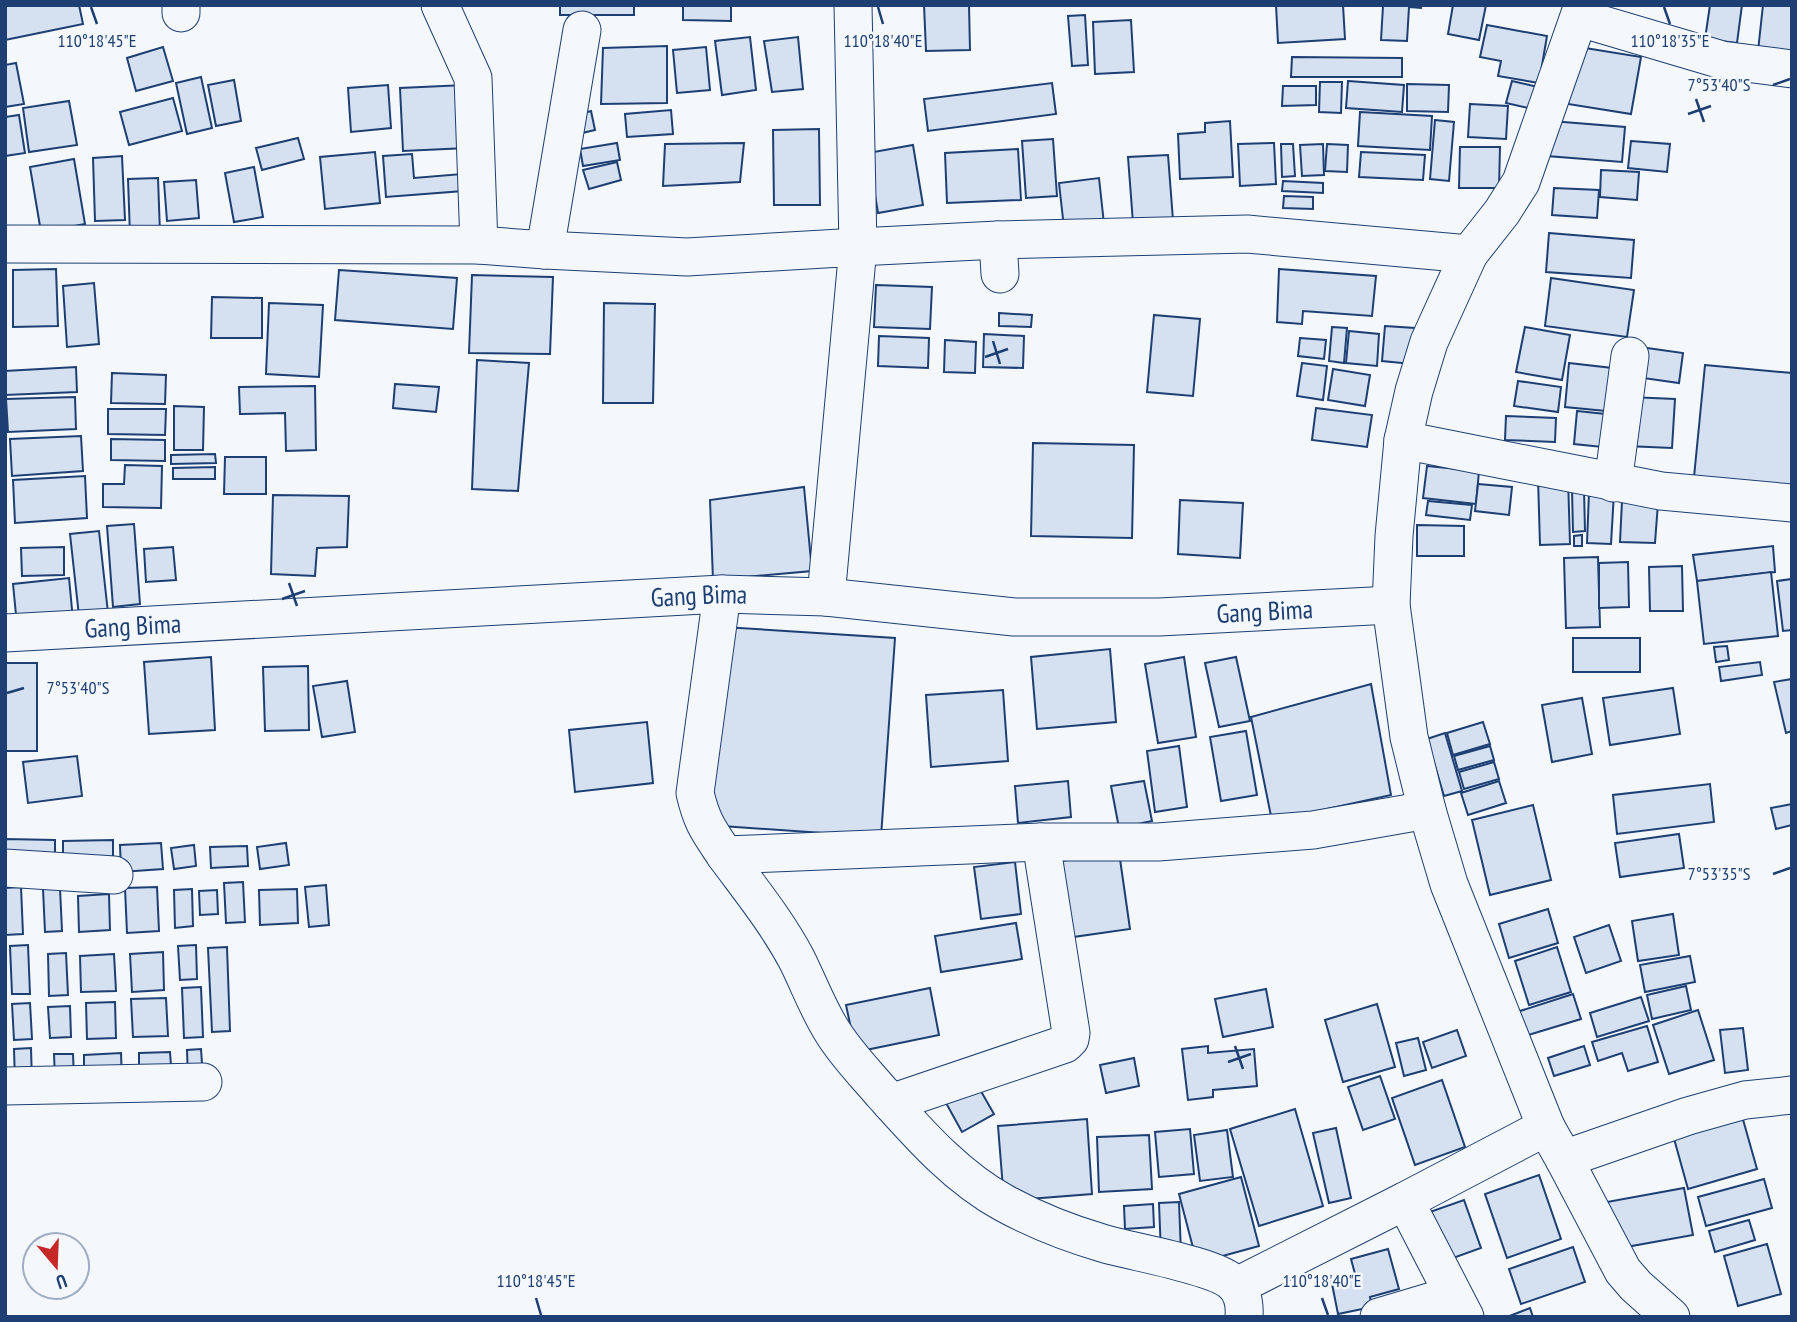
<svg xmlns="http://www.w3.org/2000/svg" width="1797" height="1322" viewBox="0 0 1797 1322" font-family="'PT Sans Narrow',sans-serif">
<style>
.building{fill:#d5e0f0;stroke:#1d3f73;stroke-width:2}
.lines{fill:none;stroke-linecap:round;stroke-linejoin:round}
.minor-casing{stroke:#1d3f73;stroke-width:39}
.minor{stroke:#f4f7fb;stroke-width:37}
.ticks{fill:none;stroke:#1d3f73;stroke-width:2.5}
.labels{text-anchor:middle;stroke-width:5;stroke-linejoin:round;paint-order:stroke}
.street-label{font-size:26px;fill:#1d3f73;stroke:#f4f7fb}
.ticks-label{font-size:18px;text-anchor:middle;fill:#1d3f73;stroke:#f4f7fb;stroke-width:5;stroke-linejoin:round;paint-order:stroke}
</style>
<rect width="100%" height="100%" fill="#f4f7fb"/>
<g class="building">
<polygon points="5,5 79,5 83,24 5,40"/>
<rect x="560" y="5" width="74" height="10"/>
<polygon points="683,5 731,5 731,21 683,20"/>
<polygon points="924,5 969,5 970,50 926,51"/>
<polygon points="1276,5 1343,5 1345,39 1278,43"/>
<polygon points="1364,5 1421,5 1421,8 1409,7 1407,41 1381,40 1383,6"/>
<polygon points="1453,5 1486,5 1479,40 1448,34"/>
<polygon points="1710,5 1742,5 1737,43 1705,39"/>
<polygon points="1763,5 1792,5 1792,55 1758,51"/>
<polygon points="1085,15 1088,65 1072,66 1068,16"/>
<polygon points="1131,20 1134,72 1095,74 1093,22"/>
<polygon points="1487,25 1547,36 1539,83 1498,76 1501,61 1480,57"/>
<polygon points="750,37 756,90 722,95 715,41"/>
<polygon points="798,37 803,89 772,92 764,41"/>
<polygon points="667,46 667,103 601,104 603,48"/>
<polygon points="163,47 173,81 136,91 127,58"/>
<polygon points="706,47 710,90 677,93 673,50"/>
<polygon points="1579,47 1641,57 1631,114 1568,104"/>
<polygon points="1292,57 1402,58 1402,77 1291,77"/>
<polygon points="16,63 24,104 5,107 5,65"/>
<polygon points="201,77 212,128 187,134 176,83"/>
<polygon points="234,80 241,121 216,126 208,85"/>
<polygon points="1348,81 1404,85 1402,112 1346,108"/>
<polygon points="1512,81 1538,87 1533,109 1506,103"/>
<polygon points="1320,82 1342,82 1341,113 1319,112"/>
<polygon points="1052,83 1056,114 928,131 924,99"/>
<polygon points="1407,84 1449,85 1448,112 1407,111"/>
<polygon points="388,85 391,128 351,132 348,88"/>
<polygon points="465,85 467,148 403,151 400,88"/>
<polygon points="1283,86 1316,86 1316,105 1282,106"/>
<polygon points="173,98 182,131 129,145 120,112"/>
<polygon points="69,101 77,145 29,152 23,108"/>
<polygon points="1470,104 1508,106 1506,139 1468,137"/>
<polygon points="671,110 673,134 627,137 625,114"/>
<polygon points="591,111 595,130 578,134 573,116"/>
<polygon points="1360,112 1432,116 1430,150 1358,146"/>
<polygon points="19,115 25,153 5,156 5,117"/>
<polygon points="1435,120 1454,122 1449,181 1430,179"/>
<polygon points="1230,121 1233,177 1180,179 1178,134 1205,132 1205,123"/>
<polygon points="1551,121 1625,127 1622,162 1547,156"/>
<polygon points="819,129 820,205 774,205 773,130"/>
<polygon points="298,138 304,159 262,170 256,148"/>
<polygon points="1053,139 1057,196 1026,198 1022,141"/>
<polygon points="1631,141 1670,144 1667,172 1628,168"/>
<polygon points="617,143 620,160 583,166 580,149"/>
<polygon points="744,143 740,182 663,186 665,144"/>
<polygon points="1274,143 1276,184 1240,186 1238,144"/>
<polygon points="1281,144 1293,144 1295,176 1282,177"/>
<polygon points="1323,144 1324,175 1302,176 1300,145"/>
<polygon points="1327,144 1348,145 1347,172 1325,171"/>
<polygon points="913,145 923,205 878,213 868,153"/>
<polygon points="1460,147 1500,147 1499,188 1459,188"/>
<polygon points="1018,149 1021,200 947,203 945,153"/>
<polygon points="375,152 380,203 325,209 320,157"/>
<polygon points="1361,152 1425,155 1423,180 1359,177"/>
<polygon points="412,154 414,178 462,174 463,191 386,197 383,156"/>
<polygon points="1168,155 1173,220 1133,223 1128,157"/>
<polygon points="122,156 125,220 95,221 93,158"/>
<polygon points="74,159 85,224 41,232 30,167"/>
<polygon points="617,162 621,180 589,189 583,170"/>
<polygon points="254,167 263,217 234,222 225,173"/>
<polygon points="1601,170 1639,172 1637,200 1600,197"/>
<polygon points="158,178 160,233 130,235 128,179"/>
<polygon points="1099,178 1104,224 1064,228 1059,183"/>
<polygon points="196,180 199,218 167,221 164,182"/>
<polygon points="1283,181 1323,183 1323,193 1282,191"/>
<polygon points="1554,188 1599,190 1597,218 1552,215"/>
<polygon points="1284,196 1313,197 1313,209 1283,208"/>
<polygon points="1549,233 1634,240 1631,278 1546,272"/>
<polygon points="56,269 58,326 13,327 13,270"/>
<polygon points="1279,269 1376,276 1372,316 1303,311 1302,324 1277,322"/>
<polygon points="339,270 457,278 453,329 335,320"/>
<polygon points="472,275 553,277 550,354 469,353"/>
<polygon points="1551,278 1634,290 1627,337 1545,326"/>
<polygon points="94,283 99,344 67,347 63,286"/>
<polygon points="876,285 932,287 930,329 874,327"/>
<polygon points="212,297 262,298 262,338 211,338"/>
<polygon points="269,303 323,305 319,377 266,374"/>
<polygon points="604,303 655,304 653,403 603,403"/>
<polygon points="999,313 1032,315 1031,327 999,326"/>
<polygon points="1154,315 1200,319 1193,396 1147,392"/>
<polygon points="1385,326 1415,328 1412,364 1382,361"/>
<polygon points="1332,327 1347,328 1344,363 1329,361"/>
<polygon points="1525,327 1570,335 1562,380 1516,372"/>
<polygon points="1349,331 1379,334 1377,366 1346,363"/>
<polygon points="984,334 1024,336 1023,368 983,367"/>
<polygon points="879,336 929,338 928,368 878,366"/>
<polygon points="1300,338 1326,340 1324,359 1298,356"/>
<polygon points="945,340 976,342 975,373 944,372"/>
<polygon points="1647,348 1683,353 1679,383 1643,378"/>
<polygon points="477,360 529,363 518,491 472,489"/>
<polygon points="1302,363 1327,366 1323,400 1297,396"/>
<polygon points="1569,363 1621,369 1616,412 1565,407"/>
<polygon points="1705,365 1792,373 1792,487 1694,477"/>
<polygon points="76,367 77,392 5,395 5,371"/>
<polygon points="1333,369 1370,375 1365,406 1328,400"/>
<polygon points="112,373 166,375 165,404 111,403"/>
<polygon points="1518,381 1561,387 1558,412 1514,406"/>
<polygon points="395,384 439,387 436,412 393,408"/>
<polygon points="315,386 316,450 286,451 285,413 240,414 239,387"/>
<polygon points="75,397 76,429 8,432 6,399"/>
<polygon points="1629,397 1675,399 1672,448 1626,446"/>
<polygon points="174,406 204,407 203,450 174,450"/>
<polygon points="1316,408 1372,415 1367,447 1312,440"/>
<polygon points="108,409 166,409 165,435 108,434"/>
<polygon points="1577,411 1615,415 1612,448 1574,444"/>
<polygon points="1506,416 1556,418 1555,442 1505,440"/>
<polygon points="81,436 83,471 12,476 10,439"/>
<polygon points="111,439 165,440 165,461 111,460"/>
<polygon points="1033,443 1134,445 1132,538 1031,536"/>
<polygon points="215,454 216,463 171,464 171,455"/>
<polygon points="225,457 266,457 266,494 224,494"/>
<polygon points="125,465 162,466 161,508 103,507 103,484 124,484"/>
<polygon points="1427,466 1479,471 1476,504 1423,498"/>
<polygon points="215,467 215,479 173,479 173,468"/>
<polygon points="85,476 87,518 15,523 13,480"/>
<polygon points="1568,477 1570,544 1540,545 1538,478"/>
<polygon points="1478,484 1512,487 1509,515 1475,511"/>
<polygon points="804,487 812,571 713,580 710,500"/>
<polygon points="1572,489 1584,489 1585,531 1573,532"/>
<polygon points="1589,492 1614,493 1611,544 1587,543"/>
<polygon points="273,495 349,496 347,547 317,548 315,576 271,574"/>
<polygon points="1180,500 1243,503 1240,558 1178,554"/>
<polygon points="1428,501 1472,505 1470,520 1426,515"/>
<polygon points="1622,501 1658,503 1655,543 1620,542"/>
<polygon points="134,524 140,604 113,607 107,526"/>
<polygon points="1417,525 1464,526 1464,556 1417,556"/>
<polygon points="99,531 108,613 79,616 70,534"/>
<polygon points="1582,535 1582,546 1574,546 1574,536"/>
<polygon points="1773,546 1775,572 1697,581 1693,555"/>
<polygon points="64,547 64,575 22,576 21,548"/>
<polygon points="173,547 176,580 146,582 144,549"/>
<polygon points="1598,557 1600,627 1566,628 1564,558"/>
<polygon points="1628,562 1629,607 1599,608 1599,563"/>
<polygon points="1682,566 1683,611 1650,611 1649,567"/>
<polygon points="1771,572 1778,636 1704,644 1697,581"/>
<polygon points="69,578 73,620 17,625 13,584"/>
<polygon points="1792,579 1792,630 1783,631 1777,581"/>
<polygon points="723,627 895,638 881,837 708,825"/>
<rect x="1573" y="638" width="67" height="34"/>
<polygon points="1727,646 1729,660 1716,662 1714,647"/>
<polygon points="1110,649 1116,722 1037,729 1031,657"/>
<polygon points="211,657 215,730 149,734 144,662"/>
<polygon points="1184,657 1196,737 1158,743 1145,664"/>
<polygon points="1236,657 1250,721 1219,727 1205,663"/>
<polygon points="1760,662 1762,675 1721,681 1719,667"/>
<rect x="5" y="663" width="32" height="88"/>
<polygon points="308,666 309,730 265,731 263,667"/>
<polygon points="1792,679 1792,731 1786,733 1774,682"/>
<polygon points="347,681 355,732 322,737 313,686"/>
<polygon points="1371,684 1391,795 1272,821 1251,717"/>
<polygon points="1673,688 1680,734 1610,745 1603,698"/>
<polygon points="1003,690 1008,761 931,767 926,695"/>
<polygon points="1582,698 1592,754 1552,762 1542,705"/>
<polygon points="647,722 653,783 575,792 569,730"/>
<polygon points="1483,722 1490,744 1453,755 1447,733"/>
<polygon points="1246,731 1257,795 1221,801 1210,737"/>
<polygon points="1445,733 1462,791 1444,796 1427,739"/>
<polygon points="1179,746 1187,807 1155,812 1147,751"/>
<polygon points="1490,746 1494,760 1458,770 1454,756"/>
<polygon points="77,756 82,796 28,803 23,762"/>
<polygon points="1494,762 1499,779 1464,789 1459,772"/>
<polygon points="1068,781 1071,817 1018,823 1015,786"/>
<polygon points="1144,781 1152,821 1119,828 1111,786"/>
<polygon points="1499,781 1506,803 1468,815 1461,793"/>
<polygon points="1710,784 1714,822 1617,834 1613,795"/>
<polygon points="1792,804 1792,825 1776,829 1771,808"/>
<polygon points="1533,805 1551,880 1490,895 1472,820"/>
<polygon points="1679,834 1684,868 1620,877 1615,843"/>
<polygon points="5,839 55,840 55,858 5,857"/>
<polygon points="113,840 113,858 63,858 63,841"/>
<polygon points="161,843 163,869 121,872 120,845"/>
<polygon points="286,843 289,865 260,869 257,847"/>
<polygon points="194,845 196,866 174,869 171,848"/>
<polygon points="247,846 248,866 211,868 210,847"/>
<polygon points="1119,852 1130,929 1073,937 1062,861"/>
<polygon points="1015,862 1021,914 981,919 974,867"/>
<polygon points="243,882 245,922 226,923 224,883"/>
<polygon points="326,885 329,925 309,927 305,887"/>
<polygon points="21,887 23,934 5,935 5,888"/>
<polygon points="157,887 159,931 127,933 125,888"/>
<polygon points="60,888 62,931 45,932 43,889"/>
<polygon points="192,889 193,926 175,928 174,890"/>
<polygon points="297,889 298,923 260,925 259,890"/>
<polygon points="217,890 218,914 200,915 199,891"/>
<polygon points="109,894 110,930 79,932 78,896"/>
<polygon points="1548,909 1558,943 1509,958 1499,924"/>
<polygon points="1673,914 1679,955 1638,961 1632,921"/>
<polygon points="1016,923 1022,959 941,972 935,936"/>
<polygon points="1609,925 1621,961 1586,973 1574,937"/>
<polygon points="28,945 30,994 12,994 10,946"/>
<polygon points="196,945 197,979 180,980 178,946"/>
<polygon points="227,947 230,1031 212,1032 208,948"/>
<polygon points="1557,947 1571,992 1529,1005 1515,961"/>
<polygon points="163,952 164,990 132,992 130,954"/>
<polygon points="66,953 68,995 49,996 48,954"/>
<polygon points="114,954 116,991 81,992 80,956"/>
<polygon points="1690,956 1695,982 1645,992 1640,965"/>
<polygon points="1686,986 1691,1010 1652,1019 1647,995"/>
<polygon points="201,987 203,1037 184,1038 182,988"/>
<polygon points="930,988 939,1035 856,1052 846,1005"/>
<polygon points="1266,989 1273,1027 1223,1037 1215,999"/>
<polygon points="1573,994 1581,1019 1525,1036 1517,1012"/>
<polygon points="1641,997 1649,1021 1597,1037 1590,1013"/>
<polygon points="166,998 168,1036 133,1037 131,999"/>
<polygon points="115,1002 116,1038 87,1039 86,1003"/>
<polygon points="30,1003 32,1039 14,1040 12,1004"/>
<polygon points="1377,1004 1395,1067 1343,1082 1325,1020"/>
<polygon points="70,1006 71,1037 50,1038 48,1007"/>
<polygon points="1698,1010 1714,1060 1669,1074 1653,1025"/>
<polygon points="1647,1026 1658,1062 1628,1071 1622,1053 1598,1061 1592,1042"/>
<polygon points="1743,1028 1748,1070 1725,1073 1720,1030"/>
<polygon points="1457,1030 1466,1056 1432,1068 1423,1042"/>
<polygon points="1418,1038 1426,1070 1404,1076 1396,1043"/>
<polygon points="1208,1046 1208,1053 1254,1049 1257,1086 1213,1090 1213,1097 1188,1100 1182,1049"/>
<polygon points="1584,1046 1590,1065 1554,1076 1548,1058"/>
<polygon points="31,1048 32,1082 15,1082 14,1049"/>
<polygon points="201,1049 203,1078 188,1079 187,1050"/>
<polygon points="170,1052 172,1079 139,1080 139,1053"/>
<polygon points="121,1053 122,1080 84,1082 84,1055"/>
<polygon points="54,1054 73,1054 74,1079 55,1080"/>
<polygon points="1134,1058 1139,1086 1106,1093 1100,1065"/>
<polygon points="1380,1076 1395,1119 1363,1130 1348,1087"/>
<polygon points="1442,1080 1465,1147 1415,1165 1392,1098"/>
<polygon points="978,1086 994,1114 962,1132 946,1103"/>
<polygon points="1295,1109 1323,1206 1259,1226 1230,1129"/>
<polygon points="1742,1116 1757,1169 1688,1189 1673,1135"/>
<polygon points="1087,1119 1092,1194 1004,1201 998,1126"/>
<polygon points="1336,1128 1351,1198 1329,1203 1313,1133"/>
<polygon points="1190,1129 1194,1174 1159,1177 1155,1132"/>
<polygon points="1227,1130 1233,1177 1200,1181 1194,1135"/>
<polygon points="1149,1135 1152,1189 1099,1192 1097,1137"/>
<polygon points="1539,1175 1561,1239 1507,1258 1485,1194"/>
<polygon points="1241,1177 1259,1246 1197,1263 1179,1194"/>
<polygon points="1764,1179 1772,1208 1706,1226 1698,1197"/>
<polygon points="1684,1188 1693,1235 1615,1249 1607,1202"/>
<polygon points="1464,1200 1481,1248 1442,1262 1424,1214"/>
<polygon points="1179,1202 1181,1253 1161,1254 1159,1203"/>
<polygon points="1153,1204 1154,1227 1125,1229 1124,1206"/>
<polygon points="1749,1220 1755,1240 1715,1252 1709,1231"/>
<polygon points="1767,1244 1781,1294 1738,1306 1724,1256"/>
<polygon points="1573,1247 1585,1282 1521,1304 1509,1269"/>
<polygon points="1388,1249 1399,1289 1370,1297 1372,1307 1338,1314 1331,1279 1355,1274 1351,1259"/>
<polygon points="1530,1308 1533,1317 1507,1317"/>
</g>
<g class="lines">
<defs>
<g id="minor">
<polyline points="181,5 181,13"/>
<polyline points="440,5 473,78 479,245"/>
<polyline points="853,5 858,247 998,240 1247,234 1469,254"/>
<polyline points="1580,18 1722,60 1792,69"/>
<polyline points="998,240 1000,274"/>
<polyline points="5,244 479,245 545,250 687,257 858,247 826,597"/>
<polyline points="545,250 582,30"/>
<polyline points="1403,440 1661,491 1792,503"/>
<polyline points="1613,483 1630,356"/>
<path d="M722 594 695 793C702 823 709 831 725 855L1041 842H1158L1313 830 1427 810"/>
<path id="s1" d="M5 633 722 594 826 597 1014 617H1159L1391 605"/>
<path d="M725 855C750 889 777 922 797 960 809 984 818 1009 832 1031 846 1054 865 1073 882 1093 918 1133 956 1177 1004 1203 1035 1220 1068 1233 1102 1243 1131 1252 1214 1265 1233 1283 1243 1292 1245 1304 1244 1317"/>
<polyline points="5,868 114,875"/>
<polyline points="5,1086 203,1082"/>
<polyline points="891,1103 1065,1044 1070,1039 1071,1033 1041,842"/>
<polyline points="1546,1127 1564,1159 1688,1116 1745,1100 1792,1095"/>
<polyline points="1564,1159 1623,1271 1636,1286 1671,1317"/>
<polyline points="1237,1286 1405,1201"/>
<polyline points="1379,1317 1453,1295"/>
<polyline points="1465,1317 1405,1201 1546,1127 1449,884 1427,810 1409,737 1391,605 1394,536 1403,440 1414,391 1429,342 1469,254 1502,212 1521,182 1583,5"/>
</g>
</defs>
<use href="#minor" class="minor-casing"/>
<use href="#minor" class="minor"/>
</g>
<path class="ticks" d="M91 7 97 24M878 7 883 24M1664 7 1670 24M1773 85 1790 79M1696 99 1704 122M1688 114 1711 106M993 341 1000 364M985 357 1008 349M289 583 297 606M282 599 305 591M7 693 24 688M1773 874 1790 868M1235 1046 1243 1069M1228 1062 1251 1054M536 1298 541 1315M1322 1298 1328 1315"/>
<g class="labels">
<g class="street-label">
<text dy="9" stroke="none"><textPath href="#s1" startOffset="695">Gang Bima</textPath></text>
<text dy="9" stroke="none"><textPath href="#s1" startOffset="1262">Gang Bima</textPath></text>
<text dy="9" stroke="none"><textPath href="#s1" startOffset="128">Gang Bima</textPath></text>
</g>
</g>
<g class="ticks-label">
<text x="97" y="47">110°18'45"E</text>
<text x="1670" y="47">110°18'35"E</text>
<text x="883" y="47">110°18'40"E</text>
<text x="1719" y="91">7°53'40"S</text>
<text x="78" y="694">7°53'40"S</text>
<text x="1719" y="880">7°53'35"S</text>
<text x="536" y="1287">110°18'45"E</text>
<text x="1322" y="1287">110°18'40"E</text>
</g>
<rect width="1797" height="1322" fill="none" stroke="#1d3f73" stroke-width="14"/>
<g transform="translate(56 1266) rotate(161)"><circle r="33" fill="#f4f7fb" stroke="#9eadc5" stroke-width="2"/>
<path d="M0-5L12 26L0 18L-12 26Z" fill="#c62828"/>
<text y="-10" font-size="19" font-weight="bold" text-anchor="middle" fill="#1d3f73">U</text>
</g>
</svg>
